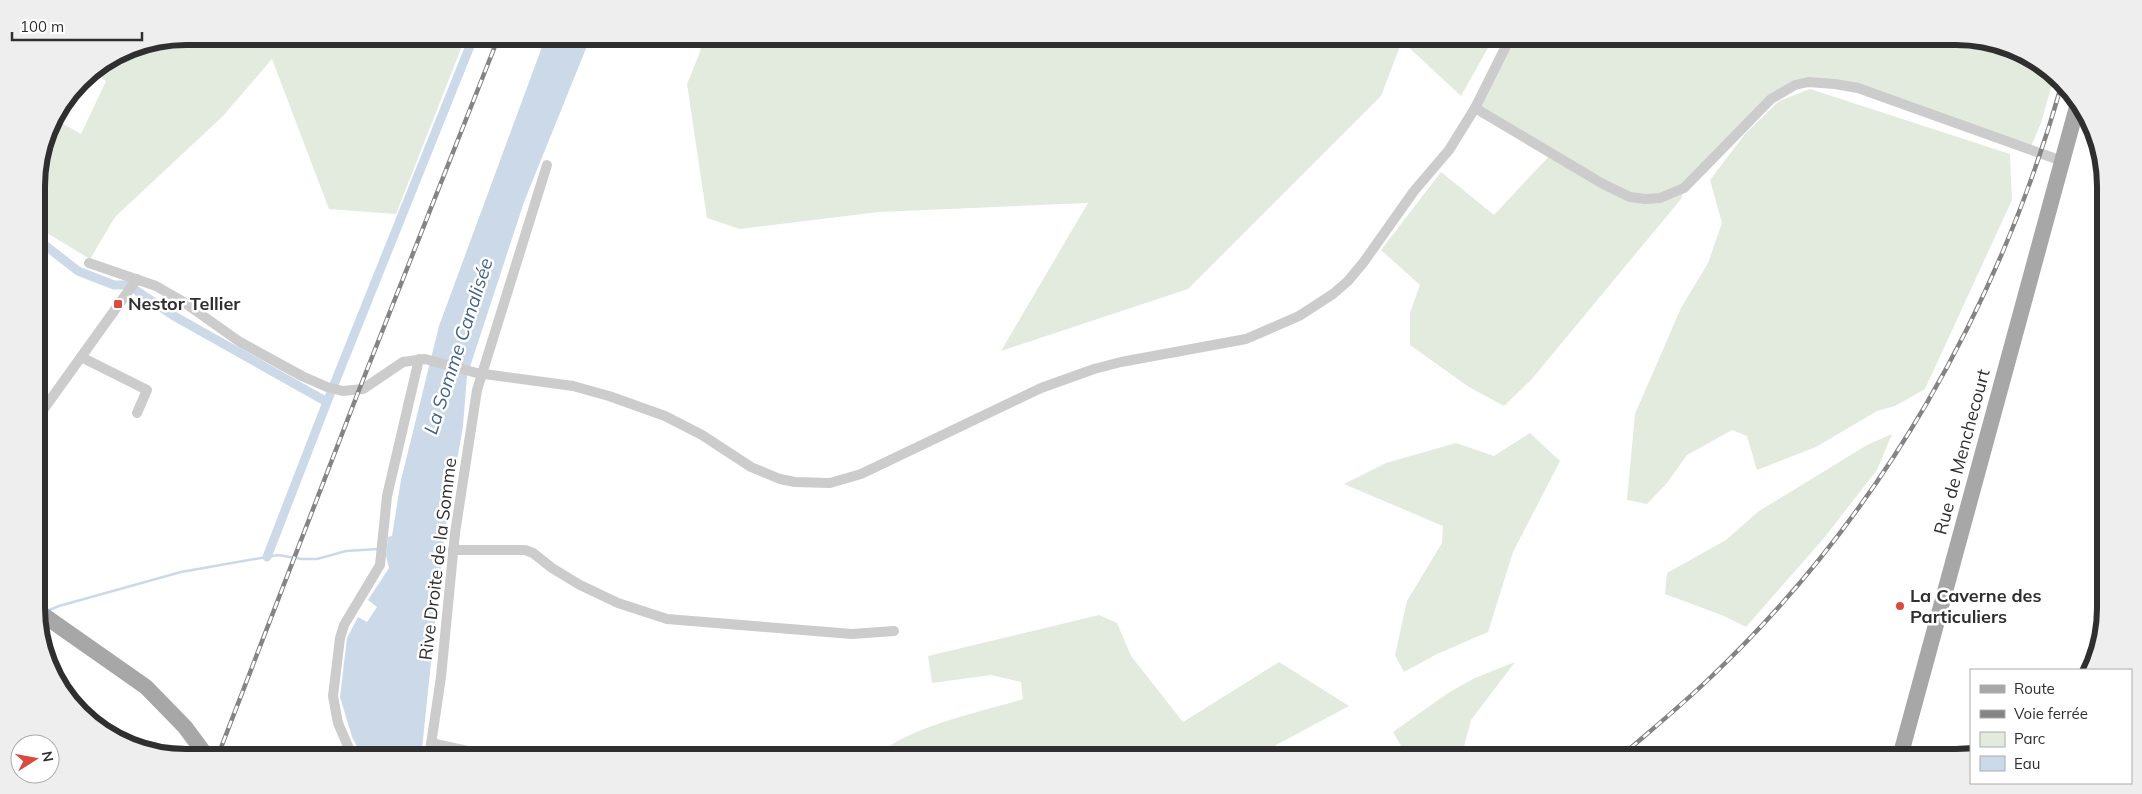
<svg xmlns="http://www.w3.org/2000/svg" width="2142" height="794" viewBox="0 0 2142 794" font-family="Mulish,sans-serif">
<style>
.green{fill:#e2ebdd}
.water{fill:#cbd9e9}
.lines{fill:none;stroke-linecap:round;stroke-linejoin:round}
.stream{stroke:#cbd9e9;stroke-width:2.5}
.canal{stroke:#cbd9e9;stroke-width:9}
.street{stroke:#ccc;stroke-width:10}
.primary{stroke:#a7a7a7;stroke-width:16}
.rail-casing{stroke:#848484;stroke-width:4.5}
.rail{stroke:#fff;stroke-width:2.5;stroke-dasharray:8;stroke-linecap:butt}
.poi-dot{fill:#d84b3e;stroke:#fff;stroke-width:2}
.labels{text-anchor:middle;stroke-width:5;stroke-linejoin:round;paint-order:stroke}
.poi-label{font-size:18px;font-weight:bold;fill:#2f2f2f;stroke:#fff;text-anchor:start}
.street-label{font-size:18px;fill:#2f2f2f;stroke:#fff}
.water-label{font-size:19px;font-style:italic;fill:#43638b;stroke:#fff}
.rim{fill:none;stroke:#2f2f2f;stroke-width:6}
</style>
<rect width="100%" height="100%" fill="#fff"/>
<g class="green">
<polygon points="186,36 466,36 396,214 329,209 272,59 223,116 115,217 90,259 37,227 37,176 52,120 53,118 81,134 106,81 90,71 129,48"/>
<polygon points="702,36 1478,36 1489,46 1461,96 1402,41 1381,96 1188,289 1001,351 1088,203 879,212 740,229 707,218 687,84 700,52"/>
<polygon points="1511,36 1956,36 2004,44 2054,77 2041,123 2030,149 1874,94 1808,82 1771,99 1684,188 1681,199 1531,380 1504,406 1469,387 1410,345 1410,313 1420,285 1381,250 1441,172 1494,215 1551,154 1475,108"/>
<polygon points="1810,89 2010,154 2012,200 1925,389 1895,406 1877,411 1816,447 1757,470 1747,436 1732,430 1687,455 1667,483 1647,504 1627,500 1635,414 1681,308 1708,263 1722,223 1710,180 1745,134 1779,101"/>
<polygon points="1530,433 1560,461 1513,552 1488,632 1437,654 1404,672 1395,655 1407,601 1442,543 1443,526 1344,484 1386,463 1456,443 1494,456"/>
<polygon points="1892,434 1877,470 1824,538 1746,627 1724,616 1665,594 1667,573 1726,540 1759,511 1867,445"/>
<path d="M1099 615 1117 623 1131 656 1183 722 1279 662 1349 706 1252 758H873C911 725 975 714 1023 699L1021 682 991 675 932 683 928 656Z"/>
<polygon points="1515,662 1471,720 1461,758 1408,758 1393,732 1448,693 1475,678"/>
</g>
<polygon class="water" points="546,36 591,36 524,202 467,376 463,426 445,529 421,758 363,758 352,737 340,697 347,638 358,617 367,622 377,607 368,600 389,568 386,556 388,537 392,536 401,480 439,326"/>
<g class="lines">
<polyline class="stream" points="47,611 59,606 181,572 278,555 302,559 317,559 346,551 378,549"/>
<g class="canal">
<polyline points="37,239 78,271 114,285 125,285"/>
<polyline points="137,291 174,316 327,402"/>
<polyline points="267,557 327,402 474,36"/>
</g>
<g class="street">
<polyline points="1475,108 1603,184 1630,197 1645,199 1660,198 1684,188 1771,99 1795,85 1808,82 1835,84 1858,88 2062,161"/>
<polyline points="89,263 156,286 182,301 240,342 302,376 327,387 343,391 363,389 403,362 425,359 477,373 573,386 609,396 665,416 702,435 751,467 780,479 795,482 830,483 861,474 1041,388 1094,369 1121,362 1246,339 1299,316 1333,294 1348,281 1363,263 1414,191 1449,150 1475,108 1511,36"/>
<polyline points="81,357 147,390 137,413"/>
<polyline points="38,417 137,279"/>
<polyline points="453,550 525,550 533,553 552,568 580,585 618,603 667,619 852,634 894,631"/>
<polyline points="431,743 472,752 478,758"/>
<polyline points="353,758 338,723 333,696 340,638 344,625 380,565 387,496 419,359"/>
<polyline points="429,758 441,677 455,533 477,390 547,165"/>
</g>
<g class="primary">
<polyline points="39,612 146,687 185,727 208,758"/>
<polyline points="1900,757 2078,103"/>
</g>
<defs>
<g id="rail">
<polyline points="217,758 359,390 499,36"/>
<path d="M1619 758C1650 731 1682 705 1712 676 1881 515 1999 307 2062 83"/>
</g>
</defs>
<use href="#rail" class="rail-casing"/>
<use href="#rail" class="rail"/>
</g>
<g class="poi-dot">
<rect x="113" y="299" width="10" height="10" rx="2.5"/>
<circle cx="1900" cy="606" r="5"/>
</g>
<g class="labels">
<g class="poi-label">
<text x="128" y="310">Nestor Tellier</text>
<text x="1910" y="602">La Caverne des<tspan x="1910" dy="21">Particuliers</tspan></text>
</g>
<g class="street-label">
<text transform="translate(1962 452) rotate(-75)" y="6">Rue de Menchecourt</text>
<text transform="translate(438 559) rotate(-83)" y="6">Rive Droite de la Somme</text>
</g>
<g class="water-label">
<text transform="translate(458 346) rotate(-72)" y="7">La Somme Canalisée</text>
</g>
</g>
<path d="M0 0H2142V794H0ZM186 45H1956A141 141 0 0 1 2097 186V608A141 141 0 0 1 1956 749H186A141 141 0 0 1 45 608V186A141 141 0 0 1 186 45Z" fill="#eee" fill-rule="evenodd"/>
<path class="rim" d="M186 45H1956A141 141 0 0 1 2097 186V608A141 141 0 0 1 1956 749H186A141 141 0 0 1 45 608V186A141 141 0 0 1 186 45Z"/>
<rect x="1970" y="669" width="162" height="115" fill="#ffffff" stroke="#acacac"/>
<rect x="1980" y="685" width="25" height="8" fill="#a7a7a7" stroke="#acacac"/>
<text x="2014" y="694" font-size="15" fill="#2f2f2f">Route</text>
<rect x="1980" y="710" width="25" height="8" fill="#848484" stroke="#acacac"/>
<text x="2014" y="719" font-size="15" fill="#2f2f2f">Voie ferrée</text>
<rect x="1980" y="732" width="25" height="15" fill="#e2ebdd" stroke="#acacac"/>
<text x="2014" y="744" font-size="15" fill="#2f2f2f">Parc</text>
<rect x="1980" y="756" width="25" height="15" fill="#cbd9e9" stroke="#acacac"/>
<text x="2014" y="769" font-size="15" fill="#2f2f2f">Eau</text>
<g transform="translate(35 759) rotate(79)"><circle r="24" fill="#ffffff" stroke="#acacac"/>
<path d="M0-4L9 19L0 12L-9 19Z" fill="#d84b3e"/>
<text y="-8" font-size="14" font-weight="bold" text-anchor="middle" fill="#2f2f2f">N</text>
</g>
<path d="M12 32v8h130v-8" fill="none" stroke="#2f2f2f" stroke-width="2.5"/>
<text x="20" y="32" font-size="15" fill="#2f2f2f" stroke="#ffffff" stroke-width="4" paint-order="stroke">100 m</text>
</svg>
